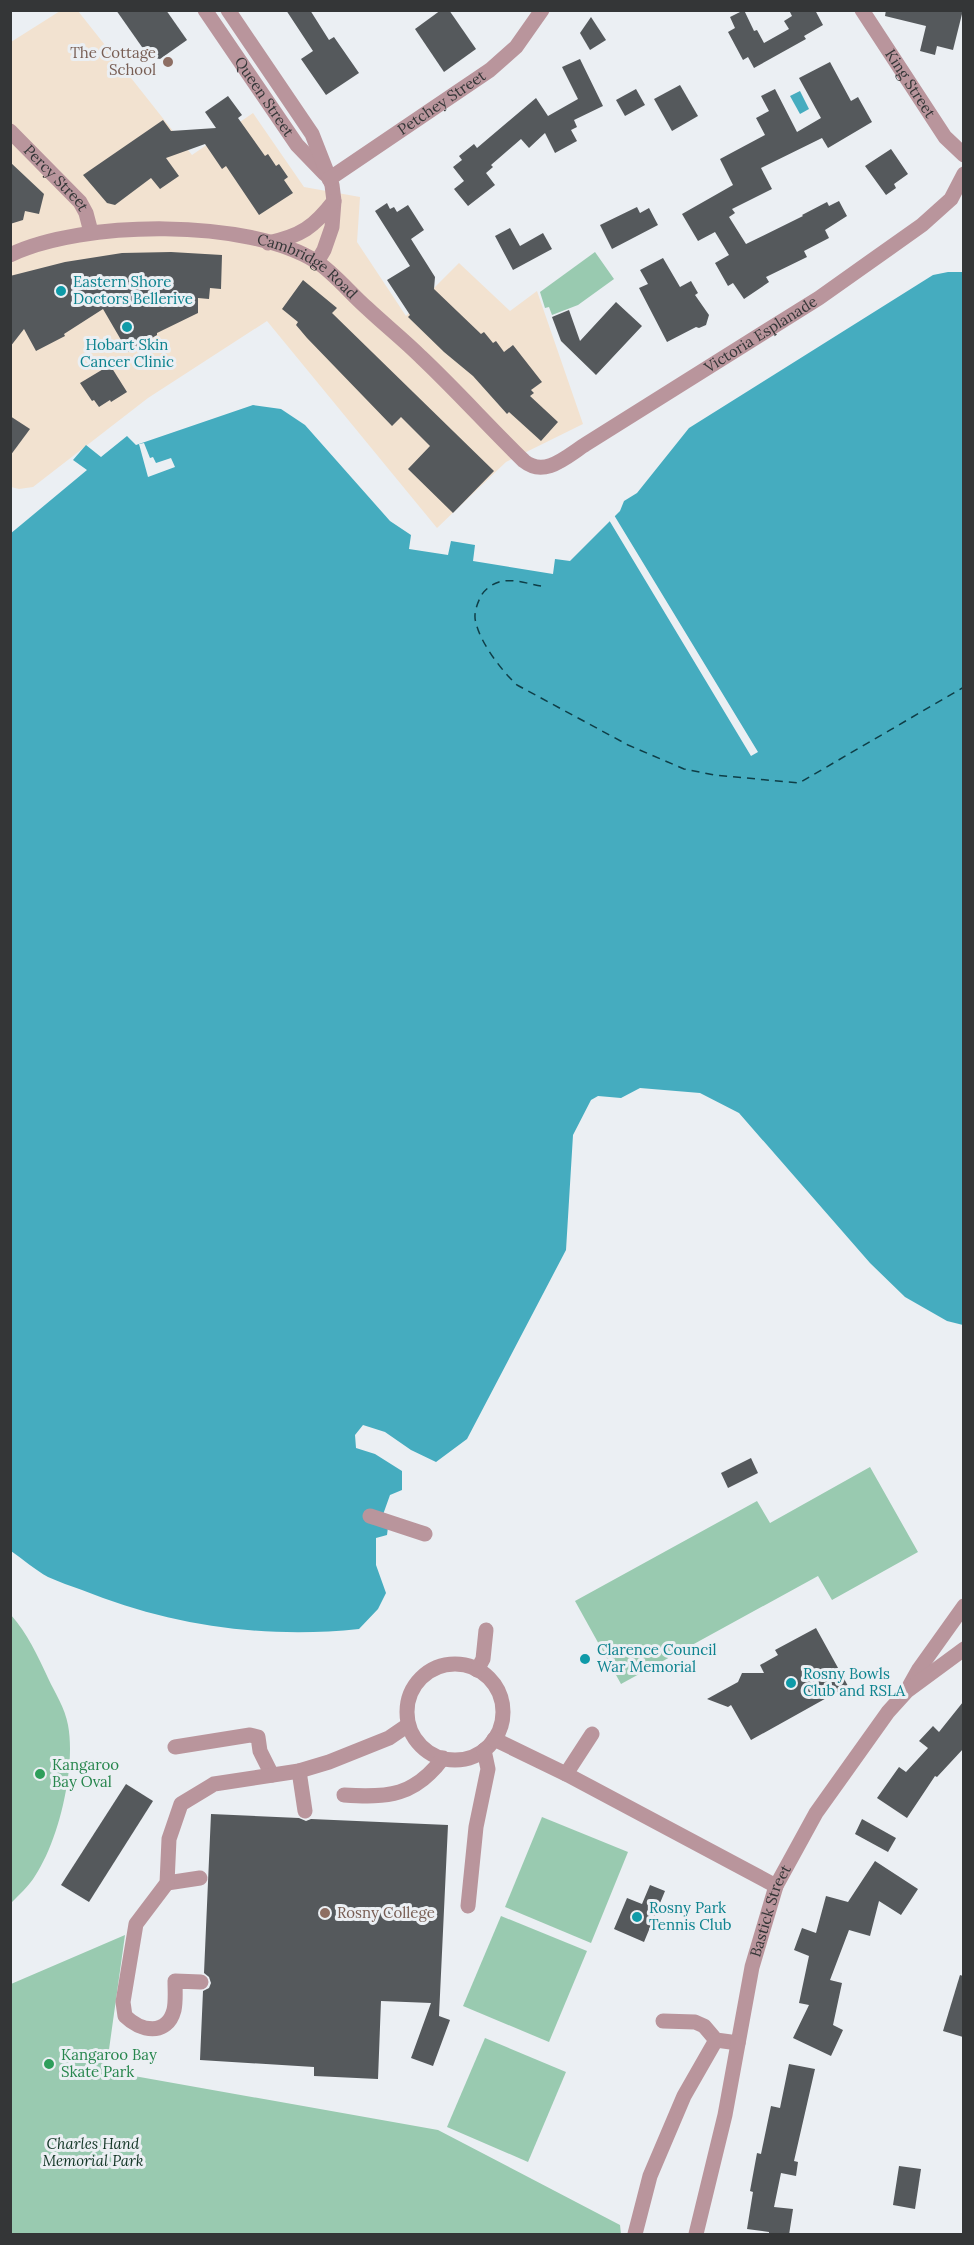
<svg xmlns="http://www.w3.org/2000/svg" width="974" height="2245" viewBox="0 0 974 2245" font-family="Lora,serif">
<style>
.commercial{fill:#f2e2d0}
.green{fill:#99cab0}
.water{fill:#45acbf}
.pier{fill:#ebeff3}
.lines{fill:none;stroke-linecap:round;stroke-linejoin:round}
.ferry{stroke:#0f3e47;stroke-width:1.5;stroke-dasharray:8 6;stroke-linecap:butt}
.building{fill:#55595c}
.minor{stroke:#b9959c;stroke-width:15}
.education-dot{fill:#8d6e63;stroke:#ebeff3;stroke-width:2}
.culture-dot{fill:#0f9aa8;stroke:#ebeff3;stroke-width:2}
.leisure-dot{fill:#2e9e5b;stroke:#ebeff3;stroke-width:2}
.labels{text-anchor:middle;stroke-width:6;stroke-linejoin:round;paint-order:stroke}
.education-label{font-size:15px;fill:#785e54;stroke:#ebeff3;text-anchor:end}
.street-label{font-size:15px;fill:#343637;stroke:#ebeff3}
.culture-label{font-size:15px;fill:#0d838f;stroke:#ebeff3;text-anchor:start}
.leisure-label{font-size:15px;fill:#27864d;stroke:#ebeff3;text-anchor:start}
.park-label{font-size:15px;font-style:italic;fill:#123525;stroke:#ebeff3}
</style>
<rect width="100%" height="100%" fill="#ebeff3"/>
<polygon class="commercial" points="60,11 78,11 192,155 253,113 304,187 360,197 357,242 406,316 459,263 510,311 537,291 583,424 506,462 437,528 267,321 148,398 33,487 19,489 11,487 11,42"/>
<g class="green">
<polygon points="595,252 614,279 578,305 552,315 549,307 545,308 540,292"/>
<polygon points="870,1467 918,1552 832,1600 818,1576 621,1684 575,1601 757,1501 770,1523"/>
<path d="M11 1615C27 1633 38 1656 48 1678 55 1693 65 1708 68 1725 76 1767 59 1840 35 1876 29 1886 19 1895 11 1903Z"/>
<polygon points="542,1817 628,1852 591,1943 505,1907"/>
<polygon points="501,1916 587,1951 549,2042 463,2006"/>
<polygon points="125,1935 106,2071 438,2130 620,2225 621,2234 11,2234 11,1984"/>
<polygon points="485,2038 566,2072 528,2162 447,2127"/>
</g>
<g class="water">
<polygon points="800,91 809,109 800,114 790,96"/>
<path d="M948 272H963V1325L947 1321 905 1297 870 1263 739 1113 700 1093 640 1088 621 1098 598 1096 591 1100 573 1135 566 1250 467 1439 436 1462 411 1450 385 1432 363 1425 355 1435 356 1448 375 1454 402 1471V1490L390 1495 380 1523 388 1527 387 1535 376 1538V1565L386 1593 378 1609 359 1629C266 1639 170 1626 82 1590 71 1586 59 1582 48 1577 35 1570 23 1559 11 1551L10 534 87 470 73 460 86 445 101 457 127 436 136 445 253 405 281 409 305 425 390 521 411 535 409 549 448 555 451 541 475 545 473 561 553 574 555 559 570 561 620 511 624 501 637 493 689 428 933 275Z"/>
</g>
<g class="pier">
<polygon points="144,443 150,458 153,457 156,463 171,458 175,467 148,477 139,444"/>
<polygon points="613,513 614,515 758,752 751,756 609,520 607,518"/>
</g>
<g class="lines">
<path class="ferry" d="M541 586C529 584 512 578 499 582 492 584 484 590 481 596 477 604 473 614 476 623 481 644 502 671 517 685L628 745 684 769 714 775 799 783 964 687"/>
</g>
<g class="building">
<polygon points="116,10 166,10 187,40 160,59 149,57"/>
<polygon points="286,10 310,10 329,40 334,37 359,73 326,95 301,59 313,51"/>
<polygon points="441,10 449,10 476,49 444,72 415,29"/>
<polygon points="744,10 754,31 757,30 764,43 789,29 784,21 792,16 789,10 815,10 823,25 804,36 806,39 754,68 748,57 743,60 728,32 735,28 730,17"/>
<polygon points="886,10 963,10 953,50 937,46 935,55 920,51 926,26 885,16"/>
<polygon points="591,17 606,40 590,50 580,33"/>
<polygon points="580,59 603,106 574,120 577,127 571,130 577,141 555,153 545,133 529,148 521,139 491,165 493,167 486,173 495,185 468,206 454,189 464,181 453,167 462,160 459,156 474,144 477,148 536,98 548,116 578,99 562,67"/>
<polygon points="830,62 851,101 858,97 872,122 828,148 822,138 761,168 772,189 732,209 735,213 729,217 746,244 803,216 802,215 827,202 829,206 839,201 847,216 825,230 829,238 804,251 807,257 766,277 769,282 744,299 733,283 728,286 715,263 729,255 715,232 698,241 682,214 733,185 720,159 765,135 756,118 769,111 761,96 775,89 797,132 821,118 799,78"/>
<polygon points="680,85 698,116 672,131 654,99"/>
<polygon points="636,89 645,105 625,116 616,100"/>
<polygon points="228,96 242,115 238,118 265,156 268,154 276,166 279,164 288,177 284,180 293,193 259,215 226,166 222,169 205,144 166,158 179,176 160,189 151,178 115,205 107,203 83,175 163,120 171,131 216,128 205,112"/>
<polygon points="891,149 908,174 894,184 896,188 886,195 865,166"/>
<polygon points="10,162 44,194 39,214 25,211 23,220 10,224"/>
<polygon points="387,203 390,209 394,207 397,212 408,205 424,230 411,239 435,277 434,289 481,334 484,332 493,343 496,341 504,352 513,345 542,382 531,390 534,393 530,396 558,422 541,441 509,412 507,414 473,376 444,352 408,317 410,315 387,280 410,266 375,211"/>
<polygon points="637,207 640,213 649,208 658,225 612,249 600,225"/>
<polygon points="510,228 520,246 543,233 552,249 513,270 495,236"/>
<polygon points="171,252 222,255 221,289 210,288 209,299 198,298 198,313 157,333 157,335 128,352 103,309 64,334 65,336 36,351 24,329 10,347 10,276 65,262 122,253"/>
<polygon points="663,258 680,287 691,281 698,293 695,295 709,315 706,325 699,328 696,327 667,342 639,288 648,284 640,270"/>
<polygon points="303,280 337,308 332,313 494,471 453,513 408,469 430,446 401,417 392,426 307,338 296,325 298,322 282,309"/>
<polygon points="616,302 642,326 596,375 561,341 552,317 569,310 580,341"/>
<polygon points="110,365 127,392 111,402 110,400 99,407 94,400 92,401 80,383"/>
<polygon points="10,416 30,429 10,456"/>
<polygon points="751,1458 758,1473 728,1488 721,1473"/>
<polygon points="816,1628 848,1686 751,1740 731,1705 728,1707 707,1699 738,1682 742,1673 764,1673 760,1665 778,1655 775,1650"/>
<polygon points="963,1702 963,1749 937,1777 935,1776 907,1818 877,1798 899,1767 906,1772 928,1748 919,1741 933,1726 939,1732"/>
<polygon points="126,1784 153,1801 89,1902 61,1885"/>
<polygon points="211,1814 299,1818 306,1821 311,1819 448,1825 439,2016 450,2020 433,2066 411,2058 431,2003 381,2001 378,2079 314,2076 314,2067 200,2060 203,1991 209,1988 211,1983 209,1977 204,1973"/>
<polygon points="862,1819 896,1838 888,1852 855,1834"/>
<polygon points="875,1861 918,1889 901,1915 879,1901 870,1936 849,1930 830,1980 842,1983 833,2025 843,2030 831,2056 793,2038 809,2005 799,2003 809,1956 794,1950 802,1928 816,1933 826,1896 848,1902"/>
<polygon points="650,1885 665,1891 644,1942 614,1929 627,1898 642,1904"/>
<polygon points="960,1975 963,1976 963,2037 943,2031"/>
<polygon points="789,2064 815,2069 794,2161 798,2162 796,2176 781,2173 774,2207 793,2209 789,2235 769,2235 769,2232 747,2229 753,2192 750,2191 757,2153 761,2154 771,2106 780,2108"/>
<polygon points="899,2166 921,2169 915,2209 893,2205"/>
</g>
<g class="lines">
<g class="minor">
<path id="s1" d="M205 10 297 145 325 174"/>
<polyline points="228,10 312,134 332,185 334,201 332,227 324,250 317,262"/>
<path id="s2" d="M862 10 945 137 964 155"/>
<path id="s3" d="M10 131 80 202 86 213 91 232"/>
<path id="s4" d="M329 179 490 70 516 47 542 10"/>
<path d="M268 243C301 236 314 227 334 201"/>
<path id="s5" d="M10 255C82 220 249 218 317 262 333 272 352 295 367 308 385 325 404 340 421 357 457 391 489 427 524 461 545 478 567 456 586 444L819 298 922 225 951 199 964 174"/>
<polyline points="370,1516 425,1534"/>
<circle cx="455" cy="1712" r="48"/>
<polyline points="477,1670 483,1659 486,1630"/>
<polyline points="910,1685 919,1669 964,1606"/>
<polyline points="494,1739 566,1774 776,1886"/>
<polyline points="175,1747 250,1735 258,1737 260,1751 272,1775"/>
<polyline points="299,1771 305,1811"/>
<polyline points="566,1774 592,1734"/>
<path d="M344 1795C388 1798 415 1796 443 1758"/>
<polyline points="167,1883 200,1878"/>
<polyline points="468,1906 476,1827 488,1769 484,1750"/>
<path d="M201 1982 175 1981C175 1991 176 2001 174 2010 167 2037 140 2031 125 2016L123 2002 136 1924 167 1883 169 1839 181 1804 214 1784 299 1771 329 1762 389 1738 408 1725"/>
<polyline points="663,2021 695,2022 704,2026 716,2040 738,2043"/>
<polyline points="635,2234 650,2176 684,2096 716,2040"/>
<path id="s6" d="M696 2234 725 2115 752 1967 776 1886 816 1813 888 1712 907 1691 964 1649"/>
</g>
</g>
<g class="education-dot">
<circle cx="168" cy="62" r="6"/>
<circle cx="325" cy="1913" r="6"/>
</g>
<g class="culture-dot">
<circle cx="61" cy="291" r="6"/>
<circle cx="127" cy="327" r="6"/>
<circle cx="585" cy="1659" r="6"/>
<circle cx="791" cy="1683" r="6"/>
<circle cx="637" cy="1917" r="6"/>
</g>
<g class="leisure-dot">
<circle cx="40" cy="1774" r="6"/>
<circle cx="49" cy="2064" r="6"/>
</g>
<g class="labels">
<g class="education-label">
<text x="156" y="58">The Cottage<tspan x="156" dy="17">School</tspan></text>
<text x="337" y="1918" text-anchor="start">Rosny College</text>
</g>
<g class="street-label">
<text dy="5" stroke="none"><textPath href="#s2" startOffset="88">King Street</textPath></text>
<text dy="5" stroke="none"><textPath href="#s1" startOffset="105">Queen Street</textPath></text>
<text dy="5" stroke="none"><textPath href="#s4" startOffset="136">Petchey Street</textPath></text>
<text dy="5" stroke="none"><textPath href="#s3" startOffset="66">Percy Street</textPath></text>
<text dy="5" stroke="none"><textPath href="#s5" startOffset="309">Cambridge Road</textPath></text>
<text dy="5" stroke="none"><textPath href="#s5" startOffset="879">Victoria Esplanade</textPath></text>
<text dy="5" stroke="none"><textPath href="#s6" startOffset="332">Bastick Street</textPath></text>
</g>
<g class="culture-label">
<text x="73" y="287">Eastern Shore<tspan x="73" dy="17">Doctors Bellerive</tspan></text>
<text x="127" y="350" text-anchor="middle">Hobart Skin<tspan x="127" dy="17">Cancer Clinic</tspan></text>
<text x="597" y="1655">Clarence Council<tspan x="597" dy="17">War Memorial</tspan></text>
<text x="803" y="1679">Rosny Bowls<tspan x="803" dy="17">Club and RSLA</tspan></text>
<text x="649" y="1913">Rosny Park<tspan x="649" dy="17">Tennis Club</tspan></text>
</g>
<g class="leisure-label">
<text x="52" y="1770">Kangaroo<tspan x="52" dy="17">Bay Oval</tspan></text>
<text x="61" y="2060">Kangaroo Bay<tspan x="61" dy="17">Skate Park</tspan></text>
</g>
<g class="park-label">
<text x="93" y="2149">Charles Hand<tspan x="93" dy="17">Memorial Park</tspan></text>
</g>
</g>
<rect width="974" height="2245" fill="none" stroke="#343637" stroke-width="24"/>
</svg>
